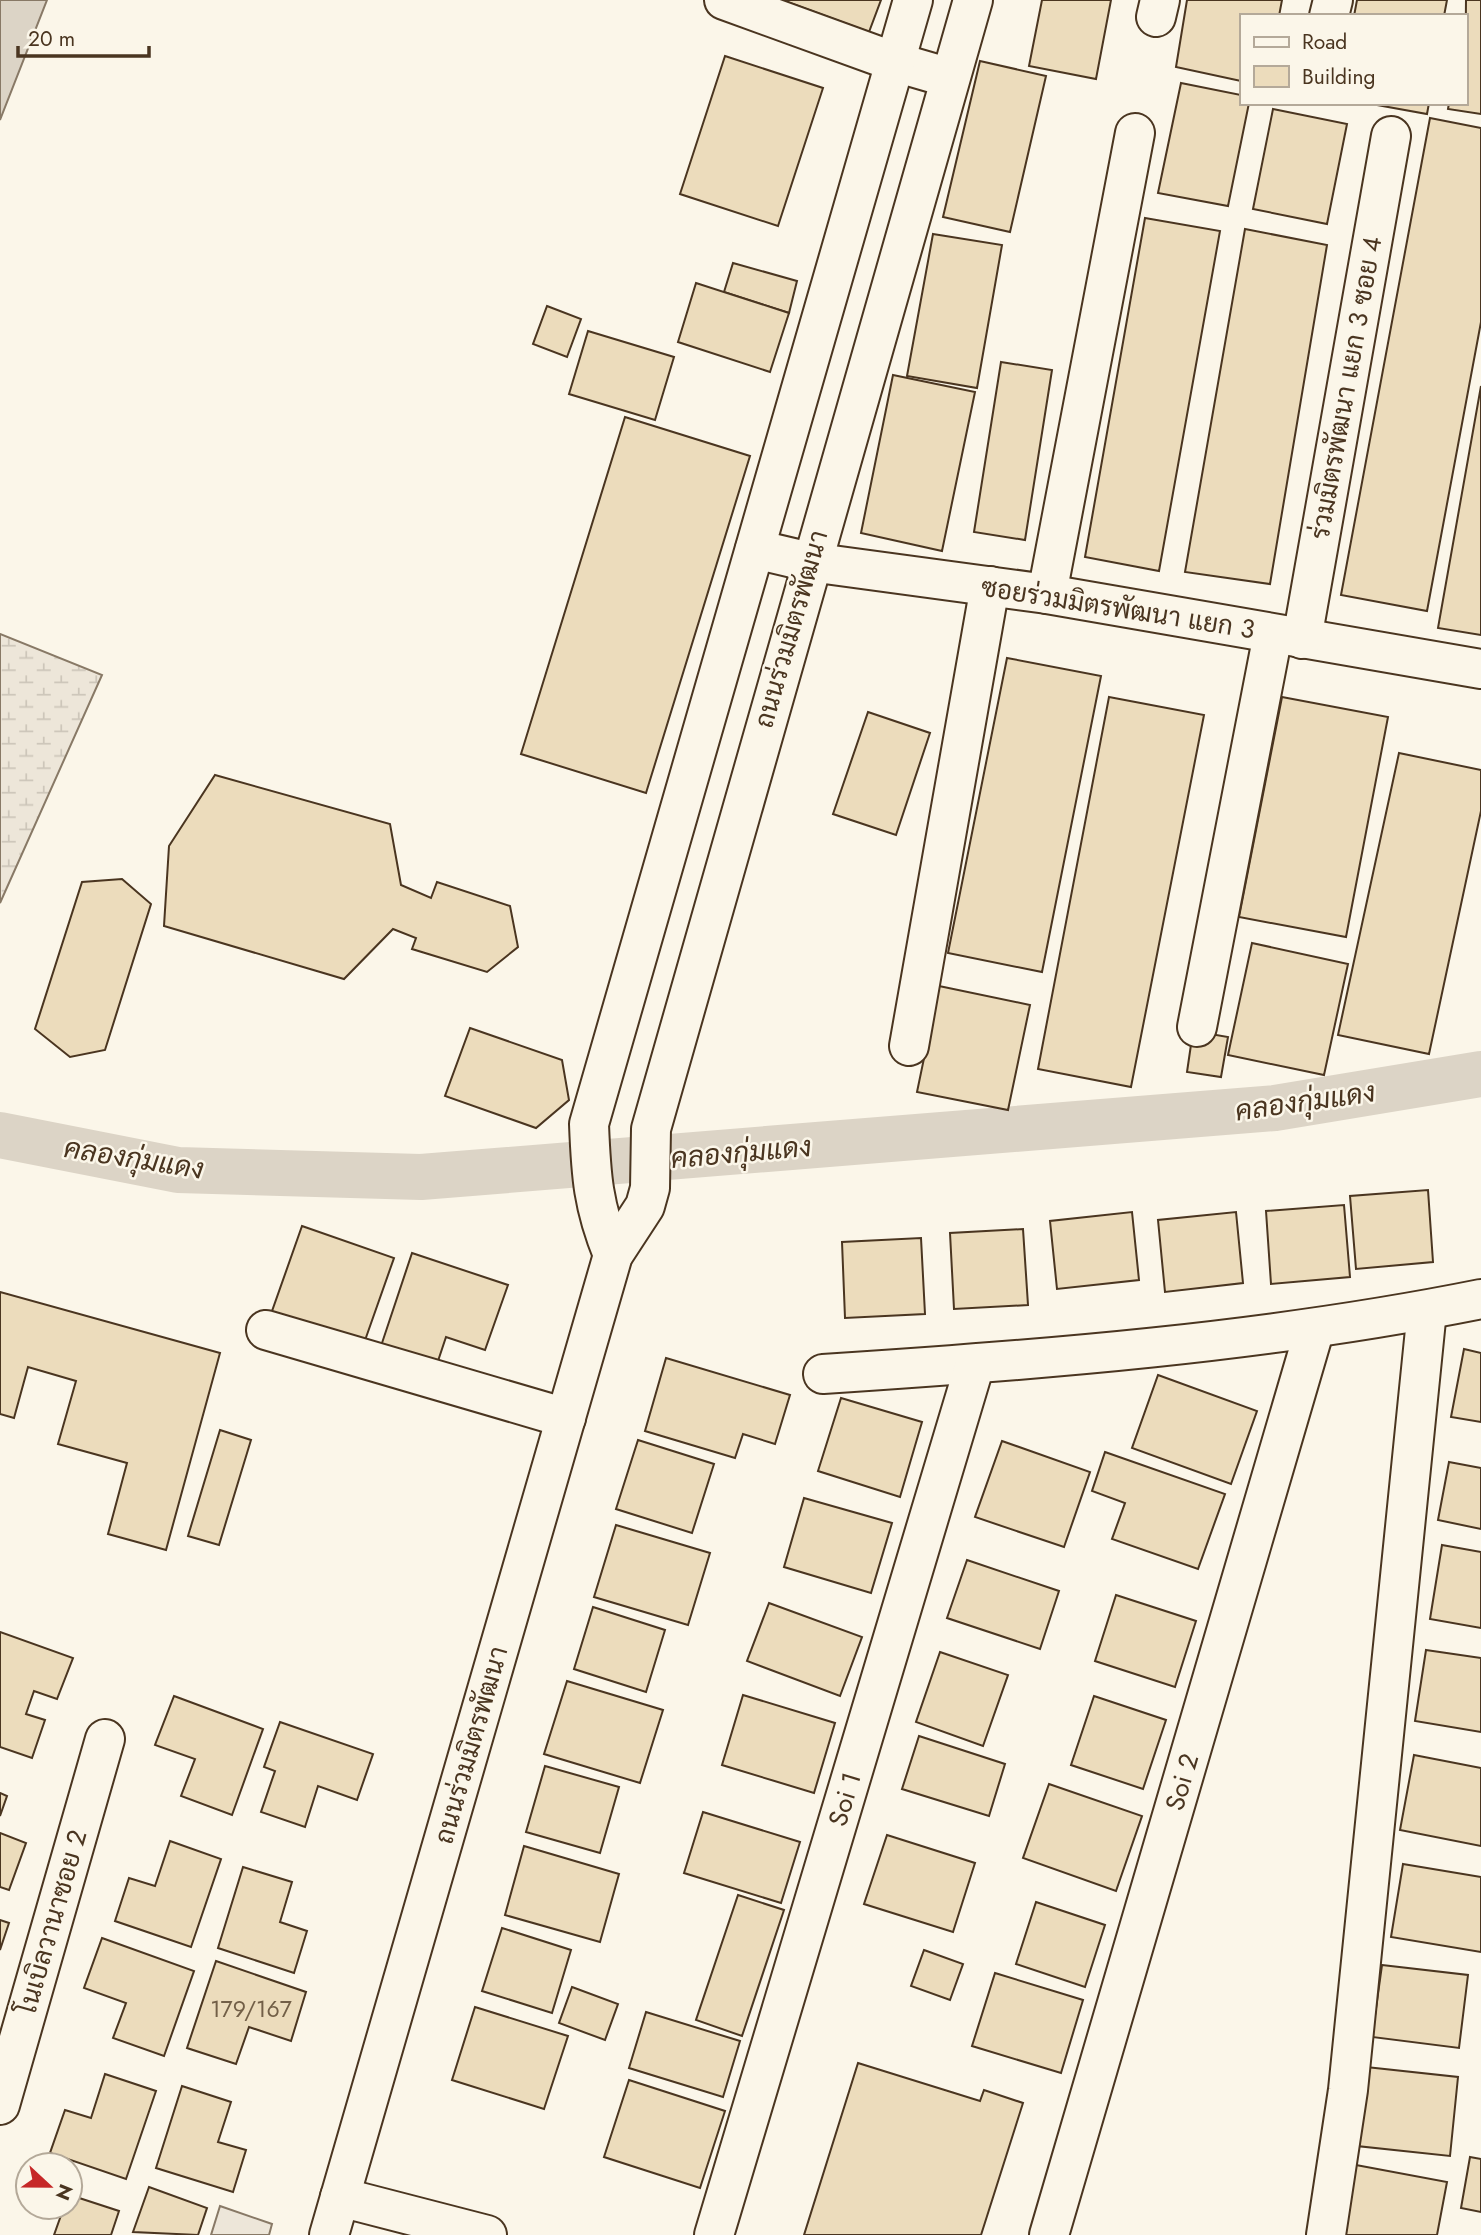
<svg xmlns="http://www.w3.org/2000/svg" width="1481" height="2235" viewBox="0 0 1481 2235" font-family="Jost,Sarabun,sans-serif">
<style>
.wetland{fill:url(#wetland-marsh);stroke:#887966;stroke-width:2}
.park{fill:#ede6d9;stroke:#887966;stroke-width:2}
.water{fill:#dcd4c6;stroke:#887966;stroke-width:2}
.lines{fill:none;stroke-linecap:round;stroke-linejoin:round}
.canal{stroke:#dcd4c6;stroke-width:46}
.building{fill:#ecdcbc;stroke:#4a3520;stroke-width:2}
.minor-casing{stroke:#4a3520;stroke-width:42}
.minor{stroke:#fbf6e9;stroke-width:38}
.labels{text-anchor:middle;stroke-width:5;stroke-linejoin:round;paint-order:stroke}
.number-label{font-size:23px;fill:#725f47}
.street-label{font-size:26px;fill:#4a3520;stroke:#fbf6e9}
.water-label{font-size:28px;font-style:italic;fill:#4a3520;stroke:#fbf6e9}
</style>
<defs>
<pattern id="wetland-marsh" width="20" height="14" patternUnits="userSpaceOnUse" patternTransform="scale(1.75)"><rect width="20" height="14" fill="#ede6d9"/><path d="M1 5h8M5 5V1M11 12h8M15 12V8" fill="none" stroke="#cdc6ba"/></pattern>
</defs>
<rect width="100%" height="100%" fill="#fbf6e9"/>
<polygon class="wetland" points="0,634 102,675 0,903"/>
<polygon class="park" points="220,2206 272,2224 269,2235 211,2235"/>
<polygon class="water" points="0,0 47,0 0,120"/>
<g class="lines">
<polyline class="canal" points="0,1135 178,1170 421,1177 1275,1108 1481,1074"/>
</g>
<g class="building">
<polygon points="782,0 881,0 869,32"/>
<polygon points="1042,0 1111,0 1096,79 1029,66"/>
<polygon points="1187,0 1282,0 1279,16 1241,16 1241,81 1176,67"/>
<polygon points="1357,0 1447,0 1444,16 1354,16"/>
<polygon points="1466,0 1481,0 1481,114 1448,109 1449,103 1465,103"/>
<polygon points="725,56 823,88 778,226 680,194"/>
<polygon points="980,61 1046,76 1010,232 943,217"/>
<polygon points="1181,83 1241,95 1241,103 1249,103 1228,206 1158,193"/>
<polygon points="1366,103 1429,103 1427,114"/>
<polygon points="1273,109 1347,124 1327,224 1253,209"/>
<polygon points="1430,118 1481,128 1481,322 1427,611 1341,595"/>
<polygon points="1145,218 1220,231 1159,571 1085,557"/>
<polygon points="1245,229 1327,245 1270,584 1185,572"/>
<polygon points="933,234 1002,245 977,388 907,376"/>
<polygon points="733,263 797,281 789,313 724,292"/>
<polygon points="696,283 789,313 770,372 678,342"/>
<polygon points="547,306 581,319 567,357 533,344"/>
<polygon points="588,331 674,357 655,420 569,394"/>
<polygon points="1001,362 1052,370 1025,540 974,532"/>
<polygon points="893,375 975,392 942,551 861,533"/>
<polygon points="1481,386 1481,635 1438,628"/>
<polygon points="625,417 750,456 646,793 521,754"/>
<polygon points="1007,658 1101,676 1042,972 948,953"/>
<polygon points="1109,697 1204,715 1131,1087 1038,1069"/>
<polygon points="1282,697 1388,717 1346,937 1239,917"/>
<polygon points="868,712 930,733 896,835 833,814"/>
<polygon points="1399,753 1481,770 1481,811 1429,1054 1338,1035"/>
<polygon points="215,775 390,824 401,885 431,898 437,882 510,906 518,947 487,972 412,949 416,938 393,929 344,979 164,926 169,846"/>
<polygon points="122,879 151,904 105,1050 70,1057 35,1029 82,882"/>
<polygon points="1252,943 1348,964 1324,1075 1228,1055"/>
<polygon points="939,986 1030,1005 1008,1110 917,1092"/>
<polygon points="470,1028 562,1060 569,1100 536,1128 445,1096"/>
<polygon points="1193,1031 1228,1037 1221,1077 1187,1072"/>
<polygon points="1428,1190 1433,1262 1356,1269 1350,1196"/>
<polygon points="1344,1205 1350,1277 1271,1284 1266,1211"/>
<polygon points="1132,1212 1139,1280 1057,1289 1050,1221"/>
<polygon points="1236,1212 1243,1283 1165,1292 1158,1220"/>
<polygon points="302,1226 394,1258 363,1346 271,1314"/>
<polygon points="1023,1229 1028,1305 954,1309 950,1233"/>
<polygon points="921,1238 925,1314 845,1318 842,1242"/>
<polygon points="412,1253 508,1285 485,1350 446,1337 434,1373 378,1355"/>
<polygon points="0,1292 220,1353 166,1550 108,1534 127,1463 58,1444 76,1381 28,1367 14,1418 0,1414"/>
<polygon points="1464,1349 1481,1353 1481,1422 1451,1417"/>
<polygon points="666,1358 790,1395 775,1444 743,1434 735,1458 645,1431"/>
<polygon points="1158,1375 1257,1411 1231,1484 1132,1448"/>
<polygon points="841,1398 922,1422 900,1497 818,1471"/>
<polygon points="220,1430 251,1440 219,1545 188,1536"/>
<polygon points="638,1440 714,1464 692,1533 616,1509"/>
<polygon points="1002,1441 1090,1472 1064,1547 975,1517"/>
<polygon points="1105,1452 1225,1494 1198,1569 1112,1539 1125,1503 1092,1491"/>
<polygon points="1449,1462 1481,1468 1481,1529 1438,1520"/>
<polygon points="804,1498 892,1523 871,1593 784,1567"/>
<polygon points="616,1525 710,1553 688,1625 594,1597"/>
<polygon points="1442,1545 1481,1552 1481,1628 1430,1619"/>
<polygon points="967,1560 1059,1591 1040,1649 947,1618"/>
<polygon points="1116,1595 1196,1621 1175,1687 1095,1661"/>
<polygon points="769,1603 862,1637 840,1696 747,1661"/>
<polygon points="593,1607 665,1630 646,1692 574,1669"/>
<polygon points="0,1632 73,1658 57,1699 34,1691 26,1714 45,1720 32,1758 0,1747"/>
<polygon points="1426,1650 1481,1658 1481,1732 1415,1721"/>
<polygon points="940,1652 1008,1675 983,1746 916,1722"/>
<polygon points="567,1681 663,1710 640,1783 544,1754"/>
<polygon points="743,1695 835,1723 814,1793 722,1765"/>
<polygon points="174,1696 263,1729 232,1815 181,1796 195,1759 155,1745"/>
<polygon points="1094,1696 1166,1720 1143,1789 1071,1765"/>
<polygon points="280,1722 373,1754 357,1800 318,1786 305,1827 261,1812 275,1771 264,1767"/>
<polygon points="919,1736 1005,1764 989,1816 902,1789"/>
<polygon points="1414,1755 1481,1768 1481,1846 1400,1830"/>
<polygon points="545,1766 619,1787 600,1853 526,1832"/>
<polygon points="1049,1784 1142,1816 1116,1891 1023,1858"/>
<polygon points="0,1793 7,1796 0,1816"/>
<polygon points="703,1812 800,1842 781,1903 684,1873"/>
<polygon points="0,1833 26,1843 9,1890 0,1887"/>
<polygon points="887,1835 975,1863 953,1932 864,1904"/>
<polygon points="170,1841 221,1859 191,1947 115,1921 129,1878 155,1886"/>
<polygon points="524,1846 619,1874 600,1942 505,1915"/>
<polygon points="1403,1864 1481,1877 1481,1952 1391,1937"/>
<polygon points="243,1867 292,1882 280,1922 307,1931 294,1973 218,1948"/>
<polygon points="738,1895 784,1910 742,2036 696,2020"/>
<polygon points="1036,1902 1105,1925 1085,1987 1016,1964"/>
<polygon points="0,1920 9,1923 0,1950"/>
<polygon points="502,1928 571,1950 552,2013 482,1991"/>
<polygon points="102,1938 194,1971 164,2056 113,2038 126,2003 84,1988"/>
<polygon points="924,1950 963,1964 950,2000 911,1986"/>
<polygon points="216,1961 306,1992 291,2041 249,2027 236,2064 187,2048"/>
<polygon points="1382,1965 1468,1975 1459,2048 1372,2037"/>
<polygon points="995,1973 1083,2000 1061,2073 972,2046"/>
<polygon points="572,1987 618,2004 605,2040 559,2023"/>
<polygon points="475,2007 568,2036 544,2109 452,2080"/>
<polygon points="646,2012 740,2041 723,2097 629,2068"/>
<polygon points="858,2063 980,2101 984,2090 1023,2103 981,2235 804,2235"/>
<polygon points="1366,2067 1458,2077 1450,2156 1357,2146"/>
<polygon points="105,2074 156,2091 126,2179 50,2153 65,2110 91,2118"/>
<polygon points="629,2080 725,2111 700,2188 604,2157"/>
<polygon points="182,2086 231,2102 218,2142 246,2150 233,2192 156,2168"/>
<polygon points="1470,2157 1481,2159 1481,2212 1461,2208"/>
<polygon points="1356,2165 1447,2182 1437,2235 1343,2235"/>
<polygon points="149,2187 207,2208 198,2235 133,2232"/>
<polygon points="70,2195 119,2211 111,2235 54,2235 64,2207 70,2207"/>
</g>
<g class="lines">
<defs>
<g id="minor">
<polyline points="724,0 895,62 950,78"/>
<polyline points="1329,16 1333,0"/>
<polyline points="1156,17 1160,0"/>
<polyline points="755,549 810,562 1047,594 1481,669"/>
<polyline points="1047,594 1135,133"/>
<polyline points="1302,639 1391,136"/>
<polyline points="1197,1027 1273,634"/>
<polyline points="909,1046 990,586"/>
<path d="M613 1255C593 1206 591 1176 589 1124L913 0"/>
<polyline points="266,1330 566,1418"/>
<path d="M823 1374C1041 1360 1267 1342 1481 1299"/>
<polyline points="0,2105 105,1739"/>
<polyline points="340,2197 487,2235"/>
<polyline points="329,2235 613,1255 645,1206 650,1188 651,1129 973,0"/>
<path id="s1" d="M714 2235 975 1364"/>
<path id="s2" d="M1049 2235 1315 1328"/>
<polyline points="1326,2235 1348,2090 1427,1310"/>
</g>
</defs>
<use href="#minor" class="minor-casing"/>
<use href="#minor" class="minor"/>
</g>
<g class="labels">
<g class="number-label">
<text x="251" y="2017">179/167</text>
</g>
<g class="street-label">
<text transform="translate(1346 388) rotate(-80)" y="9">ร่วมมิตรพัฒนา แยก 3 ซอย 4</text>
<text transform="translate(1118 608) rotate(9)" y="9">ซอยร่วมมิตรพัฒนา แยก 3</text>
<text transform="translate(791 629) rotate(-74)" y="9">ถนนร่วมมิตรพัฒนา</text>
<text transform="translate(471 1745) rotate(-74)" y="9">ถนนร่วมมิตรพัฒนา</text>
<text dy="9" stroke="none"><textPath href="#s2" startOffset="472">Soi 2</textPath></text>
<text dy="9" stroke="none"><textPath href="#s1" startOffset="455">Soi 1</textPath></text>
<text transform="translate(52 1922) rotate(-74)" y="9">โนเบิลวานาซอย 2</text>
</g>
<g class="water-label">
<text transform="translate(1305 1101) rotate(-8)" y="10">คลองกุ่มแดง</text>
<text transform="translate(741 1152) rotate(-5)" y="10">คลองกุ่มแดง</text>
<text transform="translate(134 1158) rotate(9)" y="10">คลองกุ่มแดง</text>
</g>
</g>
<rect x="1240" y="14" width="228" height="91" fill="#fbf6e9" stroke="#b4a999" stroke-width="2"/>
<rect x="1254" y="37" width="35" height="10" fill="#fbf6e9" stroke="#b4a999" stroke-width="2"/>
<text x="1302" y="49" font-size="21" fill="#4a3520">Road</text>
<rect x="1254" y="66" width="35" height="21" fill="#ecdcbc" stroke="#b4a999" stroke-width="2"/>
<text x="1302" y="84" font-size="21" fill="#4a3520">Building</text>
<g transform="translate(49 2186) rotate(112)"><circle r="33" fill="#fbf6e9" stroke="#b4a999" stroke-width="2"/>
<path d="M0-5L12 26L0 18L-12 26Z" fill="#c62828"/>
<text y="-10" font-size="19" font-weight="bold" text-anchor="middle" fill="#4a3520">N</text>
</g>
<path d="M18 46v10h131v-10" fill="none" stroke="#4a3520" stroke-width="3.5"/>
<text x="28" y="46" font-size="21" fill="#4a3520" stroke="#fbf6e9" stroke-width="5" paint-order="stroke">20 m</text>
</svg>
